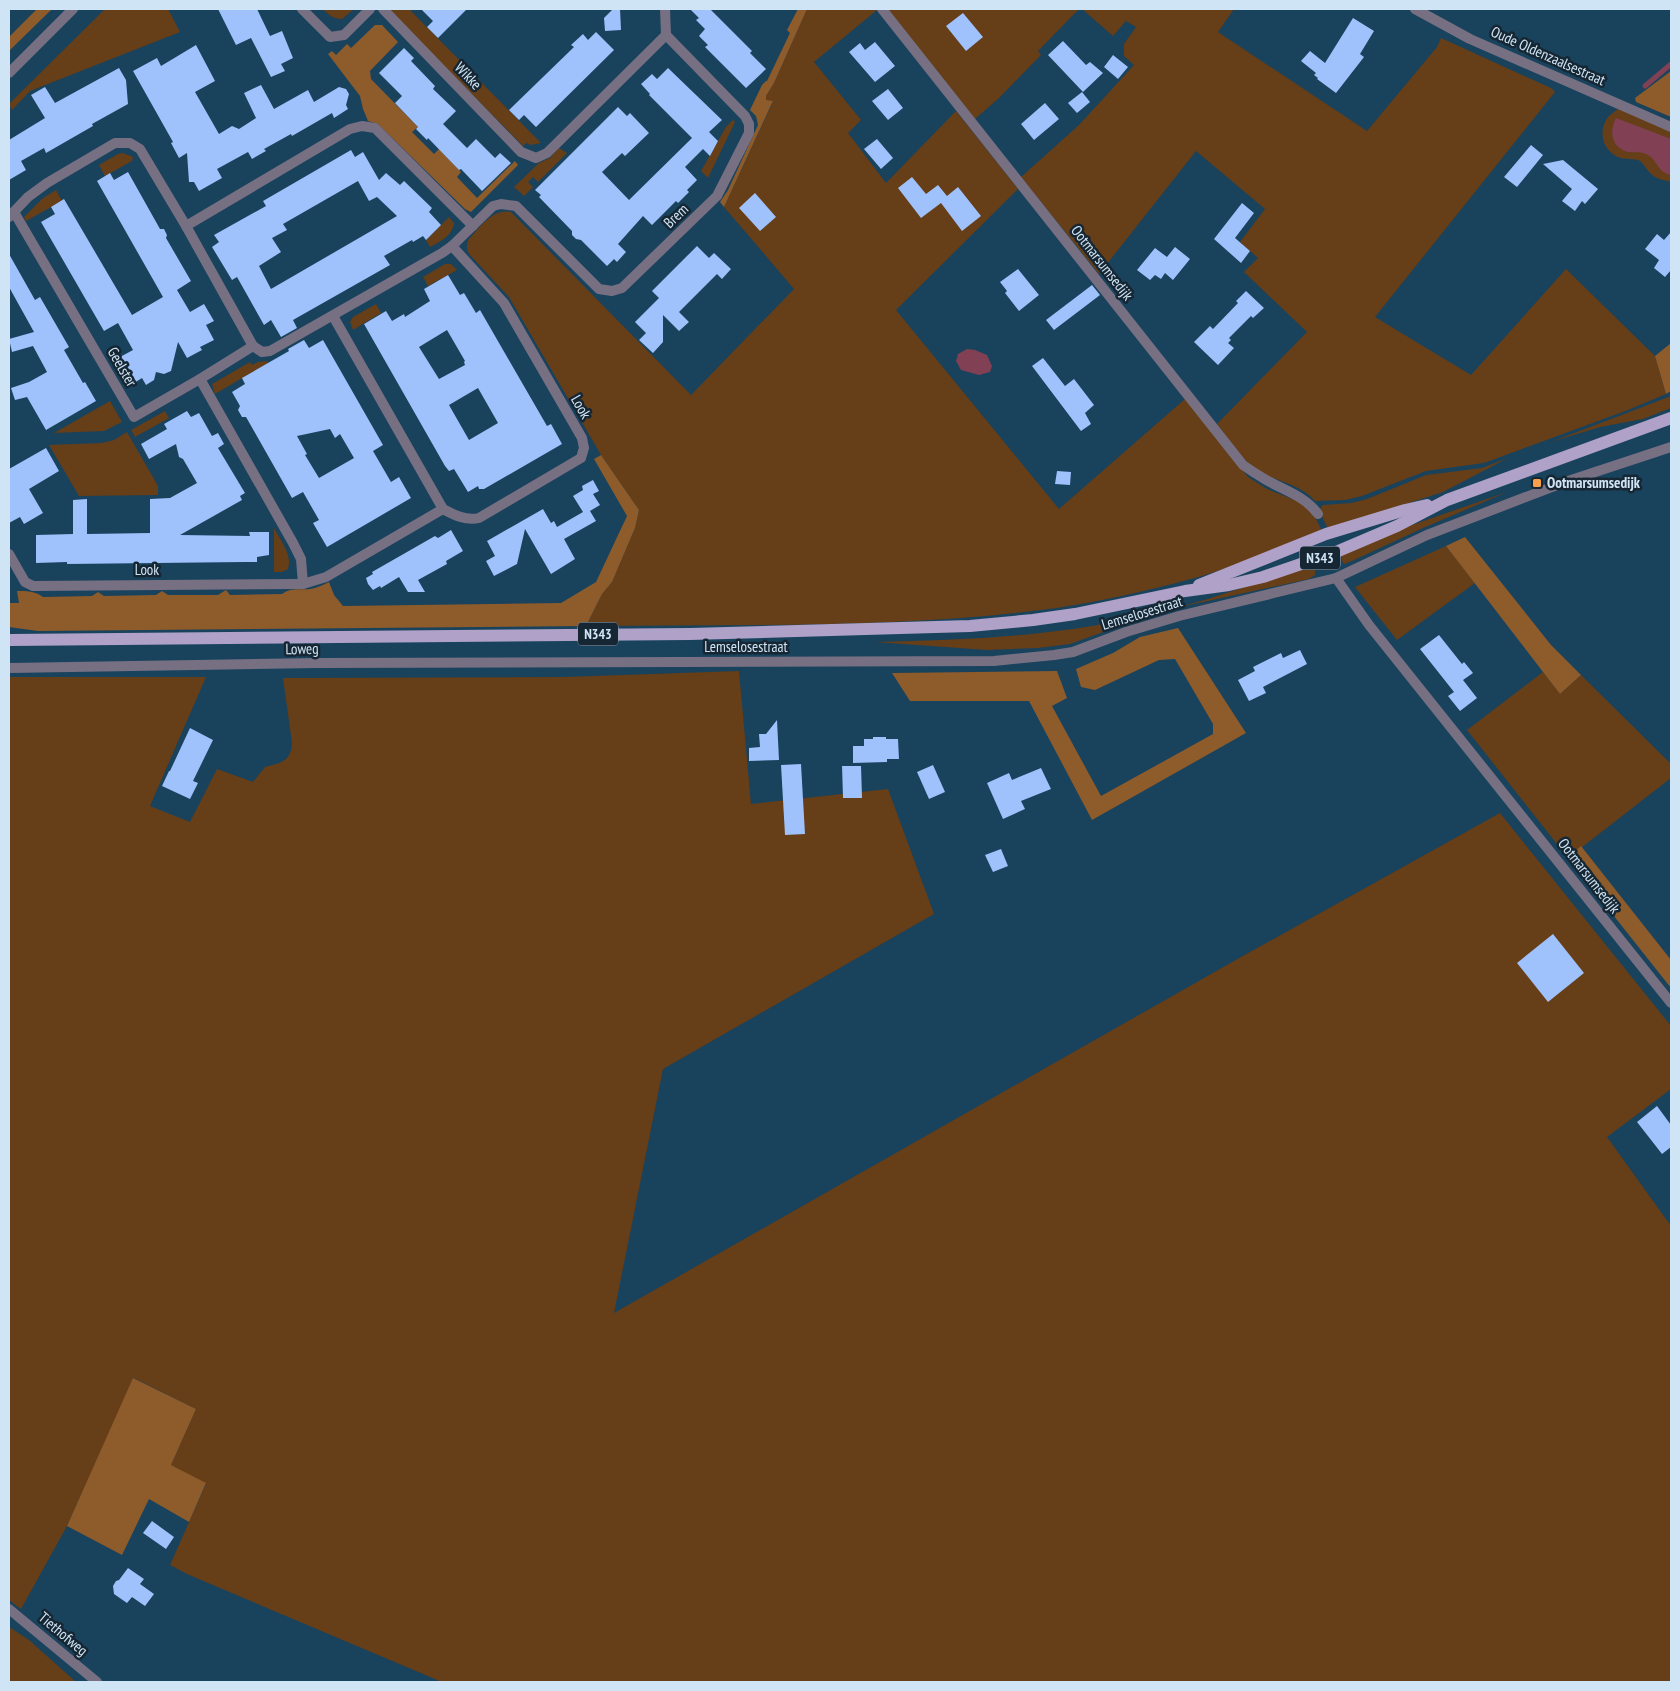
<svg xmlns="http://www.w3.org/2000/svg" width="1680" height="1691" viewBox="0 0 1680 1691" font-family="'PT Sans Narrow',sans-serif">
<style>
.green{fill:#663e17}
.forest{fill:#8e5b2b}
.water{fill:#814054}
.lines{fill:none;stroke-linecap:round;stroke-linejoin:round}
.stream{stroke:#814054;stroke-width:5}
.building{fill:#9fc1fc;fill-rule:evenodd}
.minor{stroke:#777083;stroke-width:10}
.tertiary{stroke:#777083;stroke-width:10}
.primary{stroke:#afa1c7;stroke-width:12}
.poi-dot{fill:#f9a04c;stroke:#162733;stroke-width:2}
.labels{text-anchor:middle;stroke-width:5;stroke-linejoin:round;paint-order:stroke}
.shield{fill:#162733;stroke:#98abbb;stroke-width:1}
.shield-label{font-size:14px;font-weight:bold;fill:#cfe4f5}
.street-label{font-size:15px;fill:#cfe4f5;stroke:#162733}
.poi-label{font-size:15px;font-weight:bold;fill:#cfe4f5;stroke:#162733;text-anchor:start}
</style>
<rect width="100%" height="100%" fill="#19425d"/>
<g class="green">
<polygon points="105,9 168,9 180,32 30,91 12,110 9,104"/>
<path d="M323 9H354L342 19C333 19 329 15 323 9Z"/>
<polygon points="391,9 409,9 541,143 531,145 526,143 523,146 393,14"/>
<path d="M807 9H876L877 10 814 62 861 120 848 133 886 183 956 111 1018 189 896 310 1059 509 1185 399 1248 477 1267 489 1307 505 1313 513 1322 531C1274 550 1226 571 1176 583 1137 593 1097 602 1057 608 901 629 743 624 586 626L602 594 612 582 635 528 639 510 601 455 509 297 470 255C466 250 466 245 469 239 480 227 493 208 511 212L691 395 794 289 724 207 773 102 766 100V96L774 83Z"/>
<polygon points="888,9 1079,9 1038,51 1041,55 999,98 975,119"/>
<path d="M1082 9H1234L1218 32 1367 131 1437 47 1441 38 1551 88 1555 92 1375 317 1471 375 1566 269 1655 356 1666 394 1628 410 1484 463 1426 471 1362 496 1345 500 1315 501C1298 482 1274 482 1254 468 1240 457 1228 438 1217 424L1307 332 1244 272 1258 258 1240 242 1265 209 1196 151 1099 274 1021 177 1079 125 1134 65 1124 56V44L1136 27 1126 21 1113 36Z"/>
<path d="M1618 109 1671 131V182C1663 180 1656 179 1650 173 1646 169 1644 164 1640 161 1634 158 1627 160 1621 158 1604 153 1598 134 1606 120 1609 115 1614 112 1618 109Z"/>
<polygon points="733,120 735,122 708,178 701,171 726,127"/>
<polygon points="559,148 567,153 538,182 533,177 528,182 533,187 524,196 514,187 539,163 550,158"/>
<polygon points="123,153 133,157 132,161 105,176 99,165 118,154"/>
<polygon points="56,190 62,201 26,221 24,217 43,198"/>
<path d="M449 217 454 223C453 235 440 242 430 247L426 240Z"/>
<polygon points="445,264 451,264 457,270 428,286 423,277"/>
<polygon points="376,304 381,313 353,330 350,322 353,317"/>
<polygon points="267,361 268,363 215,394 212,384 250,362 252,365 258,362"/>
<polygon points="1671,396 1671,408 1643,419 1600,427 1551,442"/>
<polygon points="110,401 122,422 104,431 54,433"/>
<polygon points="165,411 169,418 135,437 131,430"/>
<polygon points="127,432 158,486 158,495 79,496 49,445 102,443 114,440"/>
<polygon points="1508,458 1443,492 1328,529 1319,510 1323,505 1351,503 1367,499 1426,475 1482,468"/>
<path d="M1507 492 1423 528 1352 561 1344 564C1340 559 1341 555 1343 549Z"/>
<path d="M274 528C280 540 293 555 288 569L282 572H274Z"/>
<polygon points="1446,546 1475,583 1397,640 1355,587"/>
<polygon points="1312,565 1315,569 1315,575 1309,579 1180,607 1208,599"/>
<path d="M1162 611 1070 644 1038 648 987 650 875 642C972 640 1068 636 1162 611Z"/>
<path d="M739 671 751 804 888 789 934 914 663 1069 614 1313 1241 957 1500 813 1671 1026V1089L1607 1137 1671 1226V1682H442L187 1574 170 1565 206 1484 171 1465 196 1409 134 1378 67 1526 21 1609 9 1600V677H206L150 806 190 822 217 769 253 782 265 767C280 763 291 762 292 743L283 678 565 677Z"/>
<polygon points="1543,672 1560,694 1581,675 1671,764 1671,778 1568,858 1467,730"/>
<polygon points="9,1627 29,1640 76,1682 9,1682"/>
</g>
<g class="forest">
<polygon points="37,9 52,9 9,51 9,37"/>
<polygon points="798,9 807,9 774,83 766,96 766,100 773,101 724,207 720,202 728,190 758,125 756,116 750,110 762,85 766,81 767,81 790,33 787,30"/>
<polygon points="375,25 382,25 398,42 370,71 371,79 418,127 412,132 434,154 439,149 461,172 457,177 477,198 515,161 518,165 471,212 465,209 383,129 378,124 368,121 363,109 360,96 328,54 332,51 336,55 347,44 351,48"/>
<polygon points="1671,71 1671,117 1636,102 1635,98"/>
<polygon points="1671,343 1671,391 1666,394 1655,356"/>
<path d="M601 455 639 510 635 528 612 582 602 594 586 626 38 631 9 627V603H19L17 591C26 591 35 591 43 597L92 596 98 592 104 596 156 595 162 591 168 595H218L226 590 230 595 282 594C291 587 299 590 310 589 317 588 323 585 329 582L334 595 343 606 561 603 596 582 627 516 594 459Z"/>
<polygon points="1465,537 1551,645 1581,675 1560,694 1446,546"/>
<polygon points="1178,628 1246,733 1092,820 1029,701 910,701 892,673 1057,671 1067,698 1052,706 1101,796 1213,734 1213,724 1175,659 1159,660 1095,690 1081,687 1076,669 1113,653 1140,637"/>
<polygon points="1581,846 1671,960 1671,988 1568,858"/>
<polygon points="133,1378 196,1409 171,1465 206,1483 189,1522 149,1499 122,1555 67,1526"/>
</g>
<g class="water">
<path d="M1616 118 1671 139V175C1657 172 1658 161 1648 155 1640 150 1632 154 1625 151 1610 145 1610 130 1616 118Z"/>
<polygon points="967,349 975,350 987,355 992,366 990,372 979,375 961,370 956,361 958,354"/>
</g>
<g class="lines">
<polyline class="stream" points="1645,86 1671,64"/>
</g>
<g class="building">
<polygon points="218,9 257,9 270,36 282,31 293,58 281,64 285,71 271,77 251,38 236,45"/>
<polygon points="421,9 467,9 438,38 427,27 433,21"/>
<polygon points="613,9 620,9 621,30 605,31 604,18"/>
<polygon points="690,9 710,9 752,51 750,53 766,69 746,88 705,47 708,45 699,36 705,29 696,20 699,18"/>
<polygon points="963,13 983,37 966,51 946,26"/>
<polygon points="1353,18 1374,31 1360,54 1364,57 1336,93 1317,79 1318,78 1314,75 1316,73 1301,61 1310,51 1325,63"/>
<polygon points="596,32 614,50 536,127 524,115 519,120 509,110 574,47 571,45 583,34 588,40"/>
<polygon points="1063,41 1086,65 1090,62 1103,73 1083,92 1048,55"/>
<polygon points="875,42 895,66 875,82 849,52 860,43 865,50"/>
<polygon points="196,45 215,81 195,92 219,134 232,126 239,129 256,118 244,93 261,85 274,109 308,90 314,102 339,87 346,89 349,94 346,105 348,109 334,118 332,113 292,136 291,134 264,149 266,151 252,159 248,152 217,169 222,178 199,191 194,182 189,182 187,153 179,158 171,143 173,142 133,71 157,58 161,66"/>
<polygon points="404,48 414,58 411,61 435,86 433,89 456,111 443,124 467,148 476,139 495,158 500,153 511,163 482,191 461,169 459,170 428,138 427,140 416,129 418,127 395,103 402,96 379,73"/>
<polygon points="1113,55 1128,67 1118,79 1104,67"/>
<polygon points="119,68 126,80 128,104 92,124 93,126 46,153 44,148 21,161 26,170 9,180 9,140 45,118 31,95 45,87 55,103"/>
<polygon points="668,68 722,120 709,132 718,141 710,156 703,149 685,167 697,180 687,190 689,192 678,203 676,201 652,225 643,216 618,244 626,252 617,262 614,259 607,266 581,240 576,239 572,235 572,231 539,197 541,195 535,190 618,107 627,116 630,113 649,133 625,156 622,153 602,172 629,200 692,138 649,95 650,94 641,84 652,74 657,79"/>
<polygon points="888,89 903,108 888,120 872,101"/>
<polygon points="1082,92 1090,102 1077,113 1068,103"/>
<polygon points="1045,103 1059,119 1034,140 1021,124"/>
<polygon points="877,139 893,158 881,169 864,149"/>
<polygon points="1531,145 1543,155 1517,187 1504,177"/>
<path d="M351 150 355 157 363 152 379 180 386 173 400 185 404 181 432 208 429 212 441 225 426 240 423 236 413 242 412 240 384 256 390 265 293 320 297 328 281 337 271 320 264 325 237 277 232 280 212 247 219 242 214 235 266 206 263 201ZM358 181 369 201 377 197 397 216 271 289 259 266 281 252 272 238 287 230 283 224Z"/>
<polygon points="1563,160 1598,189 1585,204 1582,201 1575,211 1562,201 1572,189 1543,164"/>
<polygon points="128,172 160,229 164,229 167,235 166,238 191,281 177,290 190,312 204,304 214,321 206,325 214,340 200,347 202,350 187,358 178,342 171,371 164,374 156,372 154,380 146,385 142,378 134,383 120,357 133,350 118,323 104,331 41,222 55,214 51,207 64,199 132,315 163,297 97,181 110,173 114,180"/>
<polygon points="912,177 926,194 938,185 947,196 958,187 981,216 962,231 941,203 921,218 898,188"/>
<polygon points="755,193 776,217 760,231 739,208"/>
<polygon points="1242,203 1254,213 1235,238 1250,251 1241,263 1214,239"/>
<polygon points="1671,232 1671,270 1665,277 1654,268 1659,260 1645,249 1657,234 1664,240"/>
<polygon points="697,246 709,258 714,253 731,269 722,279 717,274 679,312 689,322 679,331 663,315 663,342 653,353 639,340 646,333 635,322 659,298 652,291"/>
<polygon points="1175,247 1190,259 1173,280 1165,273 1161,279 1155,275 1150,280 1137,270 1155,248 1167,257"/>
<polygon points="9,254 35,300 40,297 69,347 64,350 83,383 85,382 96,401 46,430 27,397 15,400 11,388 29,382 47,372 33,346 12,352 9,339 34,332 9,287"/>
<polygon points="1018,269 1039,295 1019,311 1005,293 1007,291 1000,282"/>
<path d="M448 275 460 295 464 293 476 313 480 310 547 426 551 424 562 444 484 489H479L478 486 468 492 454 469 449 471 445 466 364 324 386 311 392 321 404 314 405 317 430 301 424 289ZM447 330 465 361 464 362 465 365 439 379 419 347ZM478 388 498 423 469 440 449 405Z"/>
<polygon points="1092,285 1100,295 1054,330 1046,320"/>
<polygon points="1246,291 1264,308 1253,318 1251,316 1229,338 1231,340 1228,343 1234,348 1218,365 1194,342 1210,326 1213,329 1238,303 1236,301"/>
<path d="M304 340 309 348 323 340 383 445 373 451 391 482 399 477 411 498 327 547 313 523 319 520 303 492 292 498 246 417H242L238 410 240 406 232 392 245 384 242 378 289 351 288 349ZM330 429 335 438 340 434 354 458 319 478 305 455 307 454 297 436Z"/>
<polygon points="1043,358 1065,386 1074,379 1094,405 1085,413 1091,424 1081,431 1032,366"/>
<polygon points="187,411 191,417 199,413 212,436 218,433 224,444 218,448 245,493 240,496 242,500 180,535 250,536 249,532 269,532 269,555 257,557 257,562 245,562 67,564 67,562 36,563 36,535 73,534 73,500 87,499 87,534 150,533 150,499 170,498 197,483 183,459 179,457 176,444 149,459 141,444 167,429 164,424"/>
<polygon points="46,448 59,471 29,489 43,513 24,524 20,517 9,523 9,469"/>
<polygon points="1057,471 1071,472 1070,485 1055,484"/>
<polygon points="593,480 599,491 593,494 600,505 590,511 596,521 564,539 575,559 551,574 525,529 517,564 494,576 486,561 495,556 487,541 543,509 551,523 554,521 557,527 583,512 573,496 583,490 582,486"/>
<polygon points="451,530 463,551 446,561 447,564 418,580 425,592 408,592 399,577 381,588 380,586 373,590 368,584 366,578 373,574 372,572 435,536 438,538"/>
<polygon points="1439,635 1462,664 1464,662 1473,673 1463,680 1477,698 1460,711 1448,696 1454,692 1420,649"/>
<polygon points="1300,650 1307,664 1263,687 1266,693 1249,701 1238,680 1255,671 1253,667 1281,653 1283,658"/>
<polygon points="777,720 779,760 749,761 749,748 760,747 759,734 766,734"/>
<polygon points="190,728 213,740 193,781 198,783 190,799 162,786 169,771 170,771"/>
<polygon points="873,737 886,737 886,739 898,739 899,759 887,759 887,762 853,763 853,746 864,746 864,739 873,739"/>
<polygon points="801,764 805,834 785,835 781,765"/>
<polygon points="933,765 945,792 929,799 917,772"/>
<polygon points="842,766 861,766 862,798 843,798"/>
<polygon points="1041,768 1051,789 1021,801 1025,809 1003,819 987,783 1009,773 1012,780"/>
<polygon points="1001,849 1008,866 993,872 985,855"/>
<polygon points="1553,934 1584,973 1548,1002 1517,963"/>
<polygon points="1657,1106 1671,1125 1671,1147 1662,1154 1637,1122"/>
<polygon points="152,1521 174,1537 166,1549 143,1533"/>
<polygon points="128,1568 144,1579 140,1584 154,1594 145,1606 132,1597 127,1603 114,1594 113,1586 116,1581 119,1580"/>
</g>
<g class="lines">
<g class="minor">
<polyline points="302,9 330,37 344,35 370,9"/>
<polyline points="383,9 521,152 536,158 547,153 666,35 665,9"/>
<path d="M882 9 1243 465C1250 470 1256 474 1263 478 1282 490 1304 495 1318 514"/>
<polyline points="1415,9 1470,39 1671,127"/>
<polyline points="14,212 134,417 200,379 253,346"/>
<polyline points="9,217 28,197 47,183 115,143 130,143 140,149 186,226 253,346 262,352 270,351 442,253 452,246 493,206 501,204 516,206 599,289 612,291 622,288 717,196 749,133 749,124 745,116 666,35"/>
<polyline points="186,226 350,129 362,126 375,128 473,226"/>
<path d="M333 316 443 509C454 515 466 521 479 518L581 458 584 448 582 438 504 303 452 246"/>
<polyline points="200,379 293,543 301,559 303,584 326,577 443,509"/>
<polyline points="9,554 25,582 33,586 303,584"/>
<polyline points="1336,578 1369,625 1671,1003"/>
<polyline points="9,668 317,663 994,661 1054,655 1073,652 1126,632 1179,616 1336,578 1427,535 1565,482 1671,447"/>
<polyline points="9,1609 97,1682"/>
</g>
<polyline class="tertiary" points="9,73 73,9"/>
<g class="primary">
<polyline points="1199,585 1326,534 1405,510 1427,505"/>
<polyline points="9,640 690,634 970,626 1033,620 1075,614 1185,591 1229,585 1263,577 1336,552 1397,526 1447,500 1671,418"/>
</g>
</g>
<rect class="poi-dot" x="1532" y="478" width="10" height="10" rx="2.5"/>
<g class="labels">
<g class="shield">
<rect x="1300" y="546.5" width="40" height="23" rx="4"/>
<rect x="578" y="622.5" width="40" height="23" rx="4"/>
</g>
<g class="shield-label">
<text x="1320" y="563">N343</text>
<text x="598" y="639">N343</text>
</g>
<g class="street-label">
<text transform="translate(1548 56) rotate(24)" y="5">Oude Oldenzaalsestraat</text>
<text transform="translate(468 76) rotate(46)" y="5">Wikke</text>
<text transform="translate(676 216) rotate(-44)" y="5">Brem</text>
<text transform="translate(1102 263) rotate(52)" y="5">Ootmarsumsedijk</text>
<text transform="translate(122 367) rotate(60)" y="5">Geelster</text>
<text transform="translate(581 407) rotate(60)" y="5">Look</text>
<text x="147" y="575">Look</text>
<text transform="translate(1142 613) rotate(-17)" y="5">Lemselosestraat</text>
<text x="746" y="652">Lemselosestraat</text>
<text transform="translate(302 649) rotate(-1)" y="5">Loweg</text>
<text transform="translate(1589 876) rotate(52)" y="5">Ootmarsumsedijk</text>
<text transform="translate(63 1634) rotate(40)" y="5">Tiethofweg</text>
</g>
<g class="poi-label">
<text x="1547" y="488">Ootmarsumsedijk</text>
</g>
</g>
<rect width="1680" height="1691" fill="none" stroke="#cfe4f5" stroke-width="20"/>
</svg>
